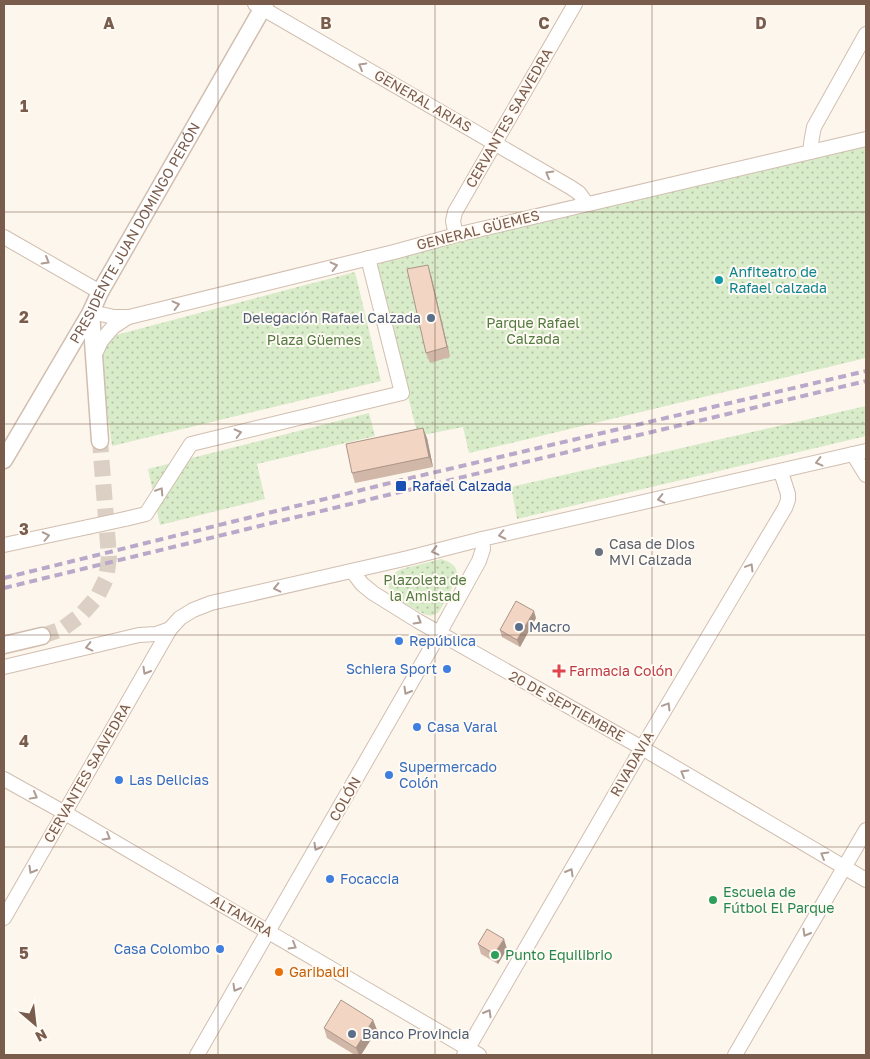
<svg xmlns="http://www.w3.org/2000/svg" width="870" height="1059" viewBox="0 0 870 1059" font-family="'Golos Text',sans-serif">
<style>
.park{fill:url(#park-dots)}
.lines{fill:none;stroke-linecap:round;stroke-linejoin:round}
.tertiary-tunnel{stroke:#dcd0c4;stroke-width:16;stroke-dasharray:16 8;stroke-linecap:butt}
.minor-casing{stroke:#d1beb0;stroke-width:16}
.tertiary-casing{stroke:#d1beb0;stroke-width:19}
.minor{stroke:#fff;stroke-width:14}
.tertiary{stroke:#fff;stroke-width:16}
.rail{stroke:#b9a8c9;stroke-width:4;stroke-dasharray:8 5;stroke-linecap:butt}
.minor-bridge-casing{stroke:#d1beb0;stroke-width:16;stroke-linecap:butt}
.minor-bridge{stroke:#fff;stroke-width:14}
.wall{fill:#d1b7a8}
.shaded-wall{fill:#aa9588}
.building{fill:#f3d5c3;stroke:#aa9588}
.oneway{stroke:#af9d94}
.grid{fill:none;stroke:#7a5c4d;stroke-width:1;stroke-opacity:0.55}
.culture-dot{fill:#0f9aa8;stroke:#fffaf3;stroke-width:2}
.service-dot{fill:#5c6f8a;stroke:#fffaf3;stroke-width:2}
.transit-dot{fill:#1a4fb4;stroke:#fffaf3;stroke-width:2}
.worship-dot{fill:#6b7280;stroke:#fffaf3;stroke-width:2}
.shop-dot{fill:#3f7fe0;stroke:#fffaf3;stroke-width:2}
.health-dot{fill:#e0444e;stroke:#fffaf3;stroke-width:2}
.leisure-dot{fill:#2e9e5b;stroke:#fffaf3;stroke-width:2}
.food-dot{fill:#e8710a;stroke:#fffaf3;stroke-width:2}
.labels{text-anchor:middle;stroke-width:4;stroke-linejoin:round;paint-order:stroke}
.street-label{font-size:14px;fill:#7a5c4d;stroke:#fffaf3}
.culture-label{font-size:14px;fill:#0d838f;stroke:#fffaf3;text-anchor:start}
.service-label{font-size:14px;fill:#4e5e75;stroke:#fffaf3;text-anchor:start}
.park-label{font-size:14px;fill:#537a41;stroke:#fffaf3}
.transit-label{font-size:14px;fill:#164399;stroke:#fffaf3;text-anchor:start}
.worship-label{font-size:14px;fill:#5b616d;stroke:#fffaf3;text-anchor:start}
.shop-label{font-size:14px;fill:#366cbe;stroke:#fffaf3;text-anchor:start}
.health-label{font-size:14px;fill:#be3a42;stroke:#fffaf3;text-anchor:start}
.leisure-label{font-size:14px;fill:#27864d;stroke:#fffaf3;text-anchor:start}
.food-label{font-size:14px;fill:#c56008;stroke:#fffaf3;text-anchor:start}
.grid-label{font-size:16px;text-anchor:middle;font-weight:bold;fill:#7a5c4d;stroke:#fffaf3;stroke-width:4;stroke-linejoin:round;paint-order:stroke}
</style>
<defs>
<pattern id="park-dots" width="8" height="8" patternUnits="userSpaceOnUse" patternTransform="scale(1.25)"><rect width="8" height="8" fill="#d8ecc9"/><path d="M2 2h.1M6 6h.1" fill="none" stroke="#b4c2a5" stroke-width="1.8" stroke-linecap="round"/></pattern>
</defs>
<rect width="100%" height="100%" fill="#fdf6ec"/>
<g class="park">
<path d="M866 146V358L469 453 463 427 418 436 378 277C377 268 376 263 385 259Z"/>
<polygon points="355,272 381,381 112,446 97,340"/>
<polygon points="866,406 866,436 517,519 511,487"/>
<polygon points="369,413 375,436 257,464 265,499 160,525 148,469"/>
<path d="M441 559C462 565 459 576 450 592 446 599 443 606 438 613 433 616 429 616 424 614L393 597C390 592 388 588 389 582 392 569 406 568 418 565 425 563 433 561 441 559Z"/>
</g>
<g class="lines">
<polyline class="tertiary-tunnel" points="42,636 62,629 81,615 97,597 106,579 109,557 100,441"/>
<defs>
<g id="minor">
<polyline points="255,4 570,187 579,193 587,204"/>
<polyline points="810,152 812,137 814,127 866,34"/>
<polyline points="456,235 453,221 455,212 575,4"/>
<polyline points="4,237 100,292"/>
<polyline points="91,312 114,317 129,317 394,252 456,235 866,139"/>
<polyline points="94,356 101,341 113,327 128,317"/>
<polyline points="853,454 866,475"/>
<polyline points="125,519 146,514 191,444 402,393 368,258"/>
<polyline points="4,545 88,527"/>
<polyline points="352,571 362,584 373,593 418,621 642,748 866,880"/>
<polyline points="4,667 139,635 156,634 170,629 180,618 193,610 211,603 408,558 482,539 866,451"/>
<polyline points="4,779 65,813 479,1055"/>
<polyline points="4,918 170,629"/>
<polyline points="197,1055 431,648 479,561 483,549 482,539"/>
<polyline points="464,1055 642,748 785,508 788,500 788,494 781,472"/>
<polyline points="735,1055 866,830"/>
</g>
<g id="tertiary">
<polyline points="91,312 100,441"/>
<path id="s1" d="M4 460 91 312 100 292 265 4"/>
<polyline points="4,645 42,636"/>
</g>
</defs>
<use href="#minor" class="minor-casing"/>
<use href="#tertiary" class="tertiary-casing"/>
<use href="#minor" class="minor"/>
<use href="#tertiary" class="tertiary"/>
<g class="rail">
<polyline points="4,578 402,480 866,371"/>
<polyline points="4,588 404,491 866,381"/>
</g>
<defs>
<polyline id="minor-bridge" points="88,527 125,519"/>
</defs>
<use href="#minor-bridge" class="minor-bridge-casing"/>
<use href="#minor-bridge" class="minor-bridge"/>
</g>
<g class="wall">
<polygon points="431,275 450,357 430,363 426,353"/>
<polygon points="427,438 433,467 355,483 352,473"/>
<polygon points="536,618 520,647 502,637 500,630"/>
<polygon points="478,944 507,949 498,964 481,954"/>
<polygon points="373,1020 377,1030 361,1055 355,1055 327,1038 324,1028"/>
</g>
<g class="shaded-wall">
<polygon points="428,265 431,275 450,357 447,347"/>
<polygon points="423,428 427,438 433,467 429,457"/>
<polygon points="534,611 536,618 520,647 517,640"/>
<polygon points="504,939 507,949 498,964 494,954"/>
<polygon points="373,1020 377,1030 361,1055 359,1055 356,1048"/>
</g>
<g class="building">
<polygon points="428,265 447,347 426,353 407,269"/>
<polygon points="423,428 429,457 352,473 346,444"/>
<polygon points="516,601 534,611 517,640 500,630"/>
<polygon points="487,929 504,939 494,954 478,944"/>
<polygon points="341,1000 373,1020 356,1048 324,1028"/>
</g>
<defs><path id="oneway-chevron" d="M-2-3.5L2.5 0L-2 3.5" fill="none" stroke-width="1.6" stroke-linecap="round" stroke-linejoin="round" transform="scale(1.25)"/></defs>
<g class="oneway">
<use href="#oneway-chevron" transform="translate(362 66) rotate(-150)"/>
<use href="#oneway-chevron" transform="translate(549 174) rotate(-150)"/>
<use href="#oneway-chevron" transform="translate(46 261) rotate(30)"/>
<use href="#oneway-chevron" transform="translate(334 266) rotate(-14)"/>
<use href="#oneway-chevron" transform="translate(176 305) rotate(-14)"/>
<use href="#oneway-chevron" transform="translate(238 433) rotate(-14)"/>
<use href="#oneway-chevron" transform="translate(819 462) rotate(166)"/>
<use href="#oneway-chevron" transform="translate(160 491) rotate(-57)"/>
<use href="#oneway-chevron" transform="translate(661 499) rotate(167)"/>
<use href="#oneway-chevron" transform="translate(502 535) rotate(168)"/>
<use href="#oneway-chevron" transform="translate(46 536) rotate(-12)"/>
<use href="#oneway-chevron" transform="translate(435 551) rotate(166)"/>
<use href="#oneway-chevron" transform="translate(750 567) rotate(-59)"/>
<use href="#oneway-chevron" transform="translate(277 588) rotate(167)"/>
<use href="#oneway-chevron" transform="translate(418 621) rotate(31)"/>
<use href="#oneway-chevron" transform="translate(89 647) rotate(167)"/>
<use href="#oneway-chevron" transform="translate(146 671) rotate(120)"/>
<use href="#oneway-chevron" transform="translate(407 691) rotate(120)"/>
<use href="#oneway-chevron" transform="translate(667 706) rotate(-59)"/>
<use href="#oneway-chevron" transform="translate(684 773) rotate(-150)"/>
<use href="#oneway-chevron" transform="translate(34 796) rotate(29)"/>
<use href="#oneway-chevron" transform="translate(107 837) rotate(30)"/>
<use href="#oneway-chevron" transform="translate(317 847) rotate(120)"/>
<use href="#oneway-chevron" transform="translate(824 855) rotate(-150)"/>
<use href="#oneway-chevron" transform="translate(32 870) rotate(120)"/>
<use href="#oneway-chevron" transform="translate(570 872) rotate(-60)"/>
<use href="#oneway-chevron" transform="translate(806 933) rotate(120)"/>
<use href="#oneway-chevron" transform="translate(293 946) rotate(30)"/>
<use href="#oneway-chevron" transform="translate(236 988) rotate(120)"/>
<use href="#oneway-chevron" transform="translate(488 1013) rotate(-60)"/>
</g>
<path class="grid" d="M218 4V1055M435 4V1055M652 4V1055M4 212H866M4 424H866M4 635H866M4 847H866"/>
<circle class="culture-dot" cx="719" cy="280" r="5"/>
<g class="service-dot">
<circle cx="431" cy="318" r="5"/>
<circle cx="519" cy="627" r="5"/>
<circle cx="352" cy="1034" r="5"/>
</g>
<rect class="transit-dot" x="395" y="480" width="12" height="12" rx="2.5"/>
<circle class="worship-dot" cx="599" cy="552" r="5"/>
<g class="shop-dot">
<circle cx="399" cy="641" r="5"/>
<circle cx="447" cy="669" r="5"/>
<circle cx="417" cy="727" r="5"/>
<circle cx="389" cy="775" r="5"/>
<circle cx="119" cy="780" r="5"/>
<circle cx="330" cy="879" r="5"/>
<circle cx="220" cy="949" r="5"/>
</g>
<path class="health-dot" d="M556.5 663.5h5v5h5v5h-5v5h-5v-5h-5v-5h5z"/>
<g class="leisure-dot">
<circle cx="713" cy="900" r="5"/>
<circle cx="495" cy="955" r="5"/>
</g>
<circle class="food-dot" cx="279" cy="972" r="5"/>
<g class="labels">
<g class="street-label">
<text transform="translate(423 101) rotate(30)" y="5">GENERAL ARIAS</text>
<text transform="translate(509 118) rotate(-60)" y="5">CERVANTES SAAVEDRA</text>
<text transform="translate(478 230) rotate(-14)" y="5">GENERAL GÜEMES</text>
<text dy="5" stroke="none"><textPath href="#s1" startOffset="262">PRESIDENTE JUAN DOMINGO PERÓN</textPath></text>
<text transform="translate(567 706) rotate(29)" y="5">20 DE SEPTIEMBRE</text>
<text transform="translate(632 764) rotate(-60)" y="5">RIVADAVIA</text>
<text transform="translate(87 773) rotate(-60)" y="5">CERVANTES SAAVEDRA</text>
<text transform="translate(345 799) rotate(-60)" y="5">COLÓN</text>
<text transform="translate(242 916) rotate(30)" y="5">ALTAMIRA</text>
</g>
<g class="culture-label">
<text x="729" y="277">Anfiteatro de<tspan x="729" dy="16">Rafael calzada</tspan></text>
</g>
<g class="service-label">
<text x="421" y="323" text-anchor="end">Delegación Rafael Calzada</text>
<text x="529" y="632">Macro</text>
<text x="362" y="1039">Banco Provincia</text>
</g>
<g class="park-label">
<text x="533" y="328">Parque Rafael<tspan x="533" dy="16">Calzada</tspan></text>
<text x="314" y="345">Plaza Güemes</text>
<text x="425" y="585">Plazoleta de<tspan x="425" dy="16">la Amistad</tspan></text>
</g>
<g class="transit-label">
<text x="412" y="491">Rafael Calzada</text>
</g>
<g class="worship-label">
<text x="609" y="549">Casa de Dios<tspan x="609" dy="16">MVI Calzada</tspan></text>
</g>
<g class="shop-label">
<text x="409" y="646">República</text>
<text x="437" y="674" text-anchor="end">Schiera Sport</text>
<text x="427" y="732">Casa Varal</text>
<text x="399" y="772">Supermercado<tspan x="399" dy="16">Colón</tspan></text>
<text x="129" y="785">Las Delicias</text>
<text x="340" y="884">Focaccia</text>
<text x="210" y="954" text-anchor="end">Casa Colombo</text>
</g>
<g class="health-label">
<text x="569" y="676">Farmacia Colón</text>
</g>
<g class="leisure-label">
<text x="723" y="897">Escuela de<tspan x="723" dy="16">Fútbol El Parque</tspan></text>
<text x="505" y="960">Punto Equilibrio</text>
</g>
<g class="food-label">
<text x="289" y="977">Garibaldi</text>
</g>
</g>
<g class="grid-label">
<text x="109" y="29">A</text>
<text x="326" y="29">B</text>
<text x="544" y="29">C</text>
<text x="761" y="29">D</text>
<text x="24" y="112">1</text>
<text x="24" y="323">2</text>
<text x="24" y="535">3</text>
<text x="24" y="747">4</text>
<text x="24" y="959">5</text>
</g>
<rect width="870" height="1059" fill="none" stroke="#7a5c4d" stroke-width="10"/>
<g transform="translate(35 1024) rotate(152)" stroke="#fffaf3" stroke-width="4" paint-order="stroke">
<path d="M0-4L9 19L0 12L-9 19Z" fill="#7a5c4d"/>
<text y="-8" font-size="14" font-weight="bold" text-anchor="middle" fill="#7a5c4d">N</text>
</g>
</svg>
